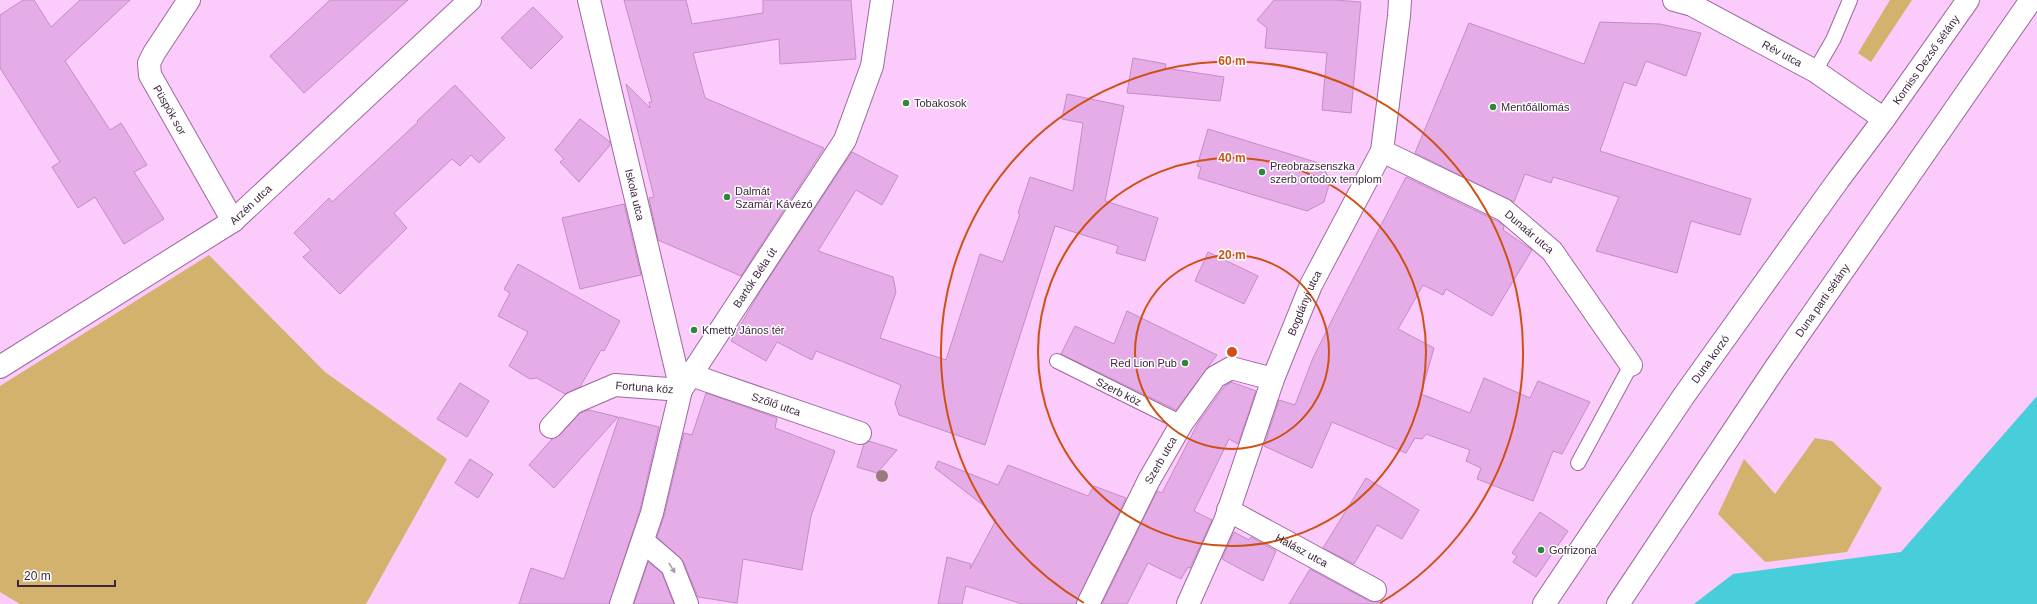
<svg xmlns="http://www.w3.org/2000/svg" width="2037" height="604" viewBox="0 0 2037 604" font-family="Arial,sans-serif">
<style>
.green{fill:#d2b26d}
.water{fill:#48cddb}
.building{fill:#e6ace8;stroke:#c48cc6}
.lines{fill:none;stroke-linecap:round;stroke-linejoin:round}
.lane-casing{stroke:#9d679f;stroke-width:16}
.street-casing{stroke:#9d679f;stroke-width:24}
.secondary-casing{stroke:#9d679f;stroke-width:24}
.lane{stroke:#fff;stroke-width:14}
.street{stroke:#fff;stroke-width:22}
.secondary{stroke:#fff;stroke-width:22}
.tree{fill:#9a7b7c}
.oneway{fill:#a79da8}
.ring{fill:none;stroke:#ce5113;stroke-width:2}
.poi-dot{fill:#2d8839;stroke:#fff;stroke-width:1.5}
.labels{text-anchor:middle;stroke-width:3;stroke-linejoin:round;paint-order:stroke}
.street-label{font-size:11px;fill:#3c253d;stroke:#fff}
.poi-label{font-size:11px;fill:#3c253d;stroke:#fff;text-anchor:start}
.centre{fill:#ce5113;stroke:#fff;stroke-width:2}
.ring-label{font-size:12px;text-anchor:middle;font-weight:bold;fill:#ce5113;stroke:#fff;stroke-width:3;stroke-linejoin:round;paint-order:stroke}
</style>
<rect width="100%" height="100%" fill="#fbcbfc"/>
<g class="green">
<polygon points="1890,0 1912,0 1871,62 1858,53"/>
<polygon points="209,255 325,372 447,459 366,604 20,604 0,592 0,386"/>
<polygon points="1815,438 1832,441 1882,488 1847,552 1765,562 1718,514 1744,459 1775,494"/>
</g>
<polygon class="water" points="2037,396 2037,604 1694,604 1733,574 1901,552"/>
<g class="building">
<polygon points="23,0 34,0 51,27 80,0 130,0 65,61 110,130 121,123 147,165 134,172 164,219 124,244 95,197 78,208 52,167 60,162 0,68 0,15"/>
<polygon points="330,0 408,0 304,93 270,56"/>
<polygon points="624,0 686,0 692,24 763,13 763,0 851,0 856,59 780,64 779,39 693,53 705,98 824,148 741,276 658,240 649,198 654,197 626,84 650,108 649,102 652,102"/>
<polygon points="1274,0 1335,0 1361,2 1351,113 1322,110 1327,53 1265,48 1267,28 1257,20"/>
<polygon points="533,7 563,37 531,69 501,38"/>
<polygon points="1600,22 1660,24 1701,33 1686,76 1646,61 1636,86 1624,82 1600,151 1751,199 1740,235 1691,221 1677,273 1596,251 1619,197 1553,177 1551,183 1525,174 1514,202 1415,153 1469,23 1584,64"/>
<polygon points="1133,58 1166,64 1165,68 1224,77 1220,101 1127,93"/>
<polygon points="455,85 505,138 479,163 471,155 460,166 452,159 394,213 407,228 340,294 303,257 311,250 294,233 329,198 332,202 418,122 417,121"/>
<polygon points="1067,94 1124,106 1105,201 1158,218 1145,261 1116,253 1118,246 1055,226 985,445 899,415 895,403 901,385 816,351 812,360 777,342 766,361 731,341 761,290 852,152 898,176 882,205 856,190 818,251 893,277 896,292 880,338 946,360 980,254 1003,262 1020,214 1018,213 1030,177 1073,191 1083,123 1062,119"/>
<polygon points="580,119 610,142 610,145 579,182 560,162 564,159 555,150"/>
<polygon points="1208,129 1322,164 1330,181 1324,202 1307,211 1198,178 1201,167 1197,166"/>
<polygon points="1406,177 1497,221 1504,226 1503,230 1532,250 1492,316 1446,289 1443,295 1423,285 1398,329 1434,348 1421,394 1470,413 1484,378 1530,398 1538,381 1590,402 1562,454 1553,451 1533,501 1477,479 1481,468 1466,461 1470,450 1426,434 1422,439 1415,438 1406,453 1332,422 1312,468 1264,446 1279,400 1295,405 1313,358 1339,306"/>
<polygon points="624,204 641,275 580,289 562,218"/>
<polygon points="1208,252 1258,276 1244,304 1195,281"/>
<polygon points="518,264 620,321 604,351 601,350 580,387 565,394 537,378 530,379 509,366 528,332 498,316 510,293 504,289"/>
<polygon points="1127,311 1217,355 1176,410 1061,354 1075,326 1114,344"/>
<polygon points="1231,382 1256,391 1238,444 1229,439 1194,511 1212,520 1190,568 1188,567 1181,579 1148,563 1127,604 1102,604 1157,491 1162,493 1198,423 1224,387"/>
<polygon points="460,383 489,401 467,437 437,419"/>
<polygon points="706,393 777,418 775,428 835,451 811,516 802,570 743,559 737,603 698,597 683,561 657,537 664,516 684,433 692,435"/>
<polygon points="589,410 618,417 554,488 529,465 552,439 560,435 580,413"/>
<polygon points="619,417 659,427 640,510 609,604 519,604 531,568 564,579"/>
<polygon points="869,441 897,450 877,473 857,467 864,444"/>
<polygon points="470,459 493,474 478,498 455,483"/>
<polygon points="938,461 998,485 1008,465 1088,496 1094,486 1126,498 1076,604 1022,604 966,586 962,604 938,604 947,557 971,564 970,569 996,520 983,505 935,468"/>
<polygon points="1366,478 1419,510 1402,539 1377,525 1354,564 1323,548"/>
<polygon points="1540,512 1568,531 1536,577 1513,562 1517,556 1512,553"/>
<polygon points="1234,532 1249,540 1251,537 1276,551 1263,581 1222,559"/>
<polygon points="648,562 662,573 674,604 634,604"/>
<polygon points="1310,569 1369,601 1379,602 1383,604 1289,604"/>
</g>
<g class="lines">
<defs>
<g id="lane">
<polyline points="1815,71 1833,40 1850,0"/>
<path id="s1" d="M1057 361 1182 423"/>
<polyline points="1578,463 1631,365"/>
</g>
<g id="street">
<path id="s2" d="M189 0 154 53 149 63 150 75 233 221"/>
<path id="s3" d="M589 0 681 390"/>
<path id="s4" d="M1674 0 1692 5 1815 71 1884 119"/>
<path id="s5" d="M1382 151 1504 210 1552 251 1631 365"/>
<path id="s6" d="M0 367 233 221 470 0"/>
<path id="s7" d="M691 375 860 433"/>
<path id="s8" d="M551 427 573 403 615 385 681 390"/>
<path id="s9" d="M1228 510 1375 590"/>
<polyline points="644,542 672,566 687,604"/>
<path id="s10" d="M621 604 652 513 681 390 845 140 872 66 882 0"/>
<path id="s11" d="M1088 604 1149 480 1182 423 1215 377 1231 368 1273 379"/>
<path id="s12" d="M1188 604 1225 521 1273 379 1311 285 1382 151 1399 16 1400 0"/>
<path id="s13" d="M1618 604 1776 367 2031 0"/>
</g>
<g id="secondary">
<path id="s14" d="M1544 604 1683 397 1839 179 1884 119 1968 0"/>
</g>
</defs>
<use href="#lane" class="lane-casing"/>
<use href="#street" class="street-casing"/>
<use href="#secondary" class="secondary-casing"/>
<use href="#lane" class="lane"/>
<use href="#street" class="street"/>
<use href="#secondary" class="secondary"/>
</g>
<circle class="tree" cx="882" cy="476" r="6"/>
<defs><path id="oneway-solid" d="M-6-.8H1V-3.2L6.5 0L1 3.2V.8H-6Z"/></defs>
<use class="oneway" href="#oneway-solid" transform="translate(672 568) rotate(58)"/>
<g class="ring">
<circle cx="1232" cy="352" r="97"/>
<circle cx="1232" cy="352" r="194"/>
<path d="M1084 603A291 291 0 1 1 1380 603"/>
</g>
<g class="poi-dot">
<circle cx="906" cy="103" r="4"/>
<circle cx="1493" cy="107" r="4"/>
<circle cx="1262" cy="172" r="4"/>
<circle cx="727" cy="197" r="4"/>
<circle cx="694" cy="330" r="4"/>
<circle cx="1185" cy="363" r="4"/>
<circle cx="1541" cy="550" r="4"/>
</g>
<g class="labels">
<g class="street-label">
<text dy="4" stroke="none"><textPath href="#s4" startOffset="121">Rév utca</textPath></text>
<text dy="4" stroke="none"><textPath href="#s14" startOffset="665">Korniss Dezső sétány</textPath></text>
<text dy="4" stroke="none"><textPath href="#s2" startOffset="127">Püspök sor</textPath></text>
<text dy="4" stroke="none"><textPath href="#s3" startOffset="200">Iskola utca</textPath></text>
<text dy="4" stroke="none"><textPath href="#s6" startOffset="299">Arzén utca</textPath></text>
<text dy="4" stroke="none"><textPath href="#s5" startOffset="169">Dunaár utca</textPath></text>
<text dy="4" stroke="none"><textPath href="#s10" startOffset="357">Bartók Béla út</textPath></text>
<text dy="4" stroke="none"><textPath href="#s13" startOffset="366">Duna parti sétány</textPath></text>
<text dy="4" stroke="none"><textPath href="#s12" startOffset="323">Bogdányi utca</textPath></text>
<text dy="4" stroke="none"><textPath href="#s14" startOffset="296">Duna korzó</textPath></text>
<text dy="4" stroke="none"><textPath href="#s8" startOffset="108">Fortuna köz</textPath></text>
<text dy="4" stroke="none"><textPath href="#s1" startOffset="69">Szerb köz</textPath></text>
<text dy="4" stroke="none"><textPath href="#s7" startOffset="90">Szőlő utca</textPath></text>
<text dy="4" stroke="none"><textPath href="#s11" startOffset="161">Szerb utca</textPath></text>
<text dy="4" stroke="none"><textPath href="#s9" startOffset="84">Halász utca</textPath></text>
</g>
<g class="poi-label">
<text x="914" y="107">Tobakosok</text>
<text x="1501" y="111">Mentőállomás</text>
<text x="1270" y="170">Preobrazsenszka<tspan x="1270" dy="13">szerb ortodox templom</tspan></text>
<text x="735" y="195">Dalmát<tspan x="735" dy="13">Szamár Kávézó</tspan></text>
<text x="702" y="334">Kmetty János tér</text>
<text x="1177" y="367" text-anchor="end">Red Lion Pub</text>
<text x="1549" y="554">Gofrizona</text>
</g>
</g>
<circle cx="1232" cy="352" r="6" class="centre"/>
<g class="ring-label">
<text x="1232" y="65">60 m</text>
<text x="1232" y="162">40 m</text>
<text x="1232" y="259">20 m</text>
</g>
<path d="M18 580v6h97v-6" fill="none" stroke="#3c253d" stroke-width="2"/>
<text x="24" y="580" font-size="12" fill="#3c253d" stroke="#ffffff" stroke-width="3" paint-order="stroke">20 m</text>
</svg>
